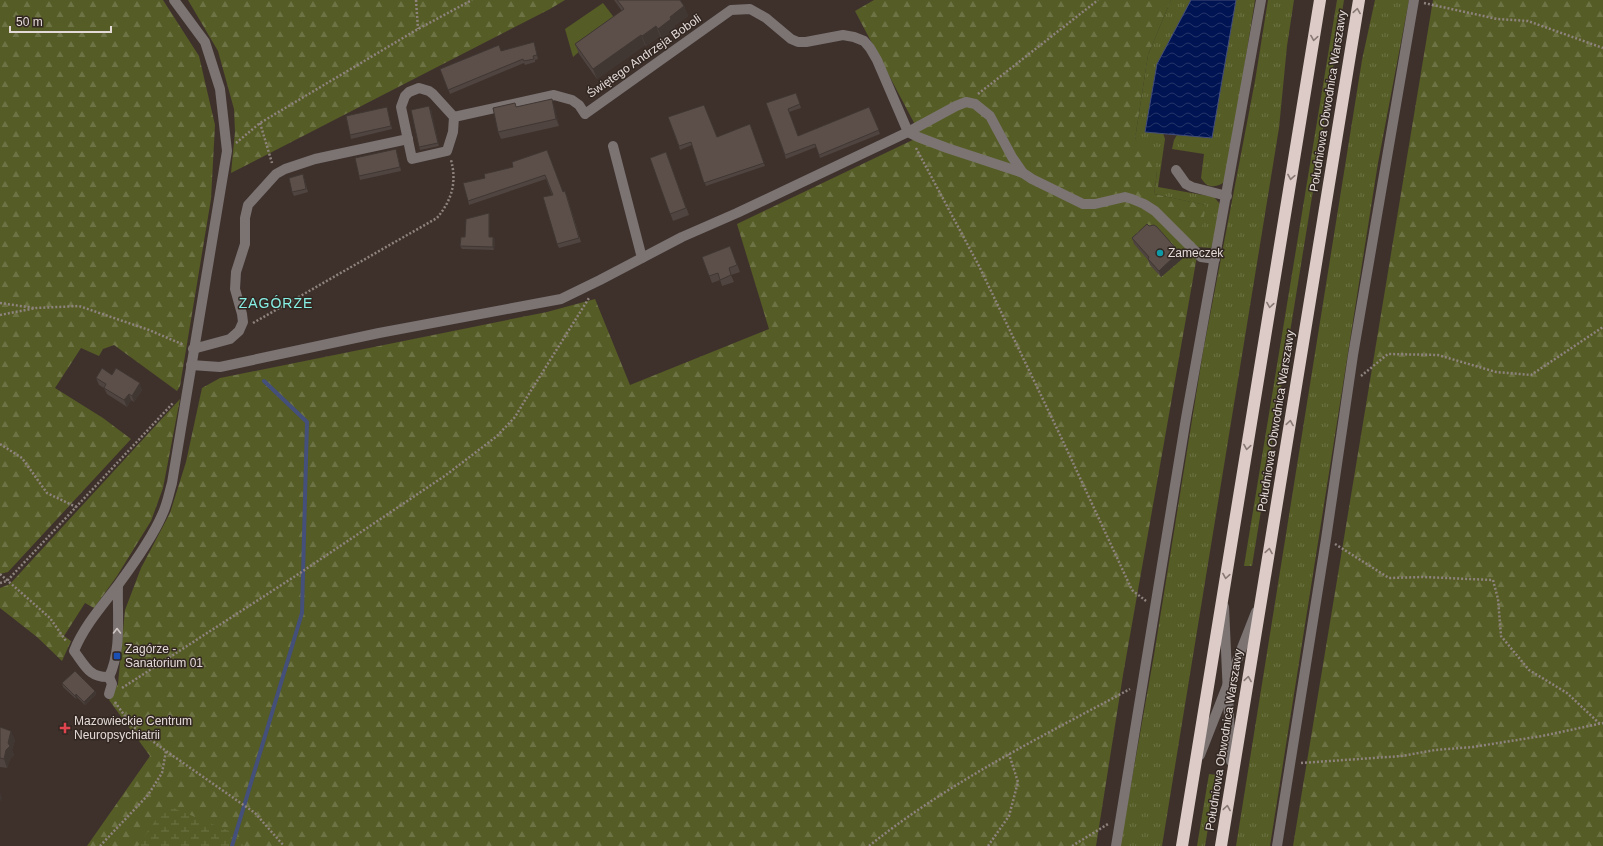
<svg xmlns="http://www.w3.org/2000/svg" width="1603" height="846" viewBox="0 0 1603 846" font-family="Arial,sans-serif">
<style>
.grass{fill:url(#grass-tufts)}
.forest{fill:url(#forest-firs)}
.wetland{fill:url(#wetland-marsh)}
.park{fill:#555c25}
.water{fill:url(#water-waves);stroke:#444f7a}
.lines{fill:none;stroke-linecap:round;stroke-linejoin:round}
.stream{stroke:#444f7a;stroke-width:4}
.path{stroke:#8e837e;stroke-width:2.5;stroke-dasharray:2 2;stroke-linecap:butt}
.minor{stroke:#7b7472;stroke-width:10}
.highway{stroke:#dccbc7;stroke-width:12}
.wall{fill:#4f443f}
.shaded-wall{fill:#403733}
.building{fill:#5c4f49;stroke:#403733}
.oneway{stroke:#887974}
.oneway2{stroke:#cfc6c4}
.culture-dot{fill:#0f9aa8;stroke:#332722;stroke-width:1.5}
.transit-dot{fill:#1a4fb4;stroke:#332722;stroke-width:1.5}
.health-dot{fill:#e0444e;stroke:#332722;stroke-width:1.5}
.labels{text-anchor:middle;stroke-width:3;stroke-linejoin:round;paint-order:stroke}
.street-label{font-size:12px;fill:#e4dbd8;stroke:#332722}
.poi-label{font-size:12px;fill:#e4dbd8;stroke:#332722;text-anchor:start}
.quarter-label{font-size:14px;letter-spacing:1px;fill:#87f1e6;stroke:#332722}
</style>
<defs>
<pattern id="grass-tufts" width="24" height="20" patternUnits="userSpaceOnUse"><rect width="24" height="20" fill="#555c25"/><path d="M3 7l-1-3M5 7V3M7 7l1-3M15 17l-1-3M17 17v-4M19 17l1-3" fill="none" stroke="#6d7344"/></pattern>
<pattern id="forest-firs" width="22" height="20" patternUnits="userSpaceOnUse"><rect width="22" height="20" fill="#555c25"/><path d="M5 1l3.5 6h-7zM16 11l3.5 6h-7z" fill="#6d7344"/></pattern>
<pattern id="wetland-marsh" width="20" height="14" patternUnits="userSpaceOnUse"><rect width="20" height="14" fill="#555c25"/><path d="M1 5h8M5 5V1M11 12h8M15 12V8" fill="none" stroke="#6d7344"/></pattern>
<pattern id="water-waves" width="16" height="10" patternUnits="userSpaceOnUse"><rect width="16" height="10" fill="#001352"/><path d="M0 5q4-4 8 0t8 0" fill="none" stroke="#25356a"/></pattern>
</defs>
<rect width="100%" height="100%" fill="#3e312c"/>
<g class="grass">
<polygon points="1171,0 1191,0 1157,64 1145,131 1163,133 1165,139 1158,187 1214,197 1220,204 1215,240 1211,248 1198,247 1205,205 1154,194 1157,172 1135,139 1148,55"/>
<path d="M1236 0H1255L1227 175 1223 183C1214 188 1207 188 1201 178L1204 154 1172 149 1174 140 1177 135 1212 138Z"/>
<polygon points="1268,0 1294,0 1287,46 1279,128 1162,846 1120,846 1154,655 1203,352 1255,81"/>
<polygon points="1337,0 1344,0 1252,566 1244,566"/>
<polygon points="1375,0 1409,0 1378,163 1270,846 1236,846 1362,60"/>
<polygon points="1209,774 1217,775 1205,846 1197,846"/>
</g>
<g class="forest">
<polygon points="0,0 163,0 199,56 215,125 211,199 180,386 177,391 114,345 103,349 99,356 81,348 55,388 103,418 131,439 8,572 0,574"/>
<polygon points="188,0 565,0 550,9 231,173 235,132 234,109 218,51"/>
<polygon points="874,0 1171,0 1148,55 1135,139 1151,153 1157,172 1154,194 1206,205 1123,675 1096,846 87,846 150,756 109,700 118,684 125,610 141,568 170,513 186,462 202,388 220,378 547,312 595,299 630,385 769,329 737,224 921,136 855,11"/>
<polygon points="1433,0 1603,0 1603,846 1293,846"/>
<polygon points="180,399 163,488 151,521 117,576 94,608 85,603 64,636 71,641 62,661 37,637 0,608 0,588 10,584"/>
</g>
<polygon class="wetland" points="166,805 234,833 244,846 138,846"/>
<polygon class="park" points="603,3 616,20 573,57 565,29"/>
<polygon class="water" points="1191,0 1236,0 1212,138 1145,132 1157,64"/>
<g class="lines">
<polyline class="stream" points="232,846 302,613 307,422 264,381"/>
<g class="path">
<polyline points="416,0 418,29"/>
<polyline points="1424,3 1497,19 1528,21 1603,48"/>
<polyline points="978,94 1098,0"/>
<polyline points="260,123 272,163"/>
<polyline points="236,143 260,123 418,29 472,0"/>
<polyline points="916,148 979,266 1061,437 1132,590 1146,601"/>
<polyline points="0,303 34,308"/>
<polyline points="0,315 36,308 79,306 149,330 184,345"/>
<path d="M253 323 437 218C452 200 457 182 451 160"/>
<polyline points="1361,376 1388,354 1438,355 1496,372 1531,375 1603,327"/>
<polyline points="0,444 22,458 47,493 76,507"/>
<polyline points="1335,544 1389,578 1423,577 1493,580 1498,599 1501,636 1529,670 1567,693 1600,724"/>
<polyline points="0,574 50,618 66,641"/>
<polyline points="0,583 7,581 173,403"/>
<polyline points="122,688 300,573 446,475 497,436 515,417 527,397 589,298"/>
<polyline points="115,702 132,726 166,751 255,813 284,846"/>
<polyline points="1301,763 1402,756 1435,750 1473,747 1542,736 1603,723"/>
<polyline points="100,846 148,795 162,773 166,751"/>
<path d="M869 846C949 782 1041 737 1130 689"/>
<polyline points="988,846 1009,816 1018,782 1009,754"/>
<polyline points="1072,846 1108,824"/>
</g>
<g class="minor">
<polygon points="419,88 429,91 433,94 454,117 453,132 447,151 412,159 401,107 405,96 409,92"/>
<polyline points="454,117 554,95 572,100 579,105 585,114 731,10 750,9 766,18 791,39 798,42 806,42 843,35 854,37 864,41 870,48 877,60 908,132 956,106 966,102 975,104 990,116 1012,157 1023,173 1032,179 1083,204 1095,204 1125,197 1132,199 1144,204 1155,211 1201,257 1215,259"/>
<polyline points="613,146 642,258"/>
<polyline points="1176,170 1186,184 1192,187 1227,196"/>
<polyline points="193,349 230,339 239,331 243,322 242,314 235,289 236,272 245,244 245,218 248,205 276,174 285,169 315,159 408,139"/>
<polyline points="191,365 220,367 379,333 561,299 600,280 682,237 737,213 908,132 918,137 947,148 1023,173"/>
<path d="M118 585C117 615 122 650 109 677 89 678 85 665 74 651 84 626 102 606 118 585 132 566 153 536 162 515 167 505 169 493 172 483L227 151 220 89 205 42 174 0"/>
<polyline points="1224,607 1231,761"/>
<polyline points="109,694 112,684 109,677"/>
<polyline points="1200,755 1256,612"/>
<polyline points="1116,846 1186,418 1261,0"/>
<polyline points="1277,846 1326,539 1353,355 1414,0"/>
</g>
<g class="highway">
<polyline points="1182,846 1320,0"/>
<polyline points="1221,846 1359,0"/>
</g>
</g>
<g class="wall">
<polygon points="614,0 680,0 684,6 688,16 674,26 675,29 662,39 660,36 646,46 645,45 597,79 579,54 575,44 622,11"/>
<polygon points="535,46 538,59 535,60 535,62 525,65 524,63 450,94 440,69 501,51"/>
<polygon points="796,93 801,108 789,112 798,136 869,107 880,134 820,158 816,147 786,159 766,103"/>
<polygon points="554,106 559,126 501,139 498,132 516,107"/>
<polygon points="431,110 439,146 420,150 419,147"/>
<polygon points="388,111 392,129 351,139 350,135"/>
<polygon points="668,117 717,137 750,124 765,166 706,186 692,145 680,150"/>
<polygon points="547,150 563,192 567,196 581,242 559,248 557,244 552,195 546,179 469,205 468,201 485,178 513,167"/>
<polygon points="397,152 401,171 360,180 359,176"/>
<polygon points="666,152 689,215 673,221 650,158"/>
<polygon points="304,178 308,192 294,196 292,192"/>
<polygon points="489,213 490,216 490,237 493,237 495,240 494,250 462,249 460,246 465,237"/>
<polygon points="1132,238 1179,252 1182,259 1161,277 1150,265 1148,260 1134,244"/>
<polygon points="730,246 740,272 731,275 734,282 722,286 720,280 712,283 702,257"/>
<polygon points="112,375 142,390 134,402 131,400 127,407 107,394 104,388 99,385 96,378"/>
<polygon points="62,683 95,691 96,694 85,705 78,698 76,699 63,687"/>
<polygon points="0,727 15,740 12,750 14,755 10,759 7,768 0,767"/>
</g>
<g class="shaded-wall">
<polygon points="684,6 688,16 674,26 675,29 662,39 658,29 670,17"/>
<polygon points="656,26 660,36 646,46 642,36"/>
<polygon points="641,35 645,45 597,79 593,69"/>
<polygon points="552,99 554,106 559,126 556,119"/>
<polygon points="429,106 431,110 439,146 438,143"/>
<polygon points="489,213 490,216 490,240 489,237"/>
<polygon points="493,237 495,240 494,250 493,247"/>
<polygon points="1179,252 1182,259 1161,277 1159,271"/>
<polygon points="140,383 142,390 134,402 132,396"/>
<polygon points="129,394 131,400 127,407 124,400"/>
<polygon points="95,691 96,694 85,705 84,702"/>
<polygon points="76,694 78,698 76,699 75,696"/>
<polygon points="11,731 15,740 12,750 14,755 10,759 7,768 4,759"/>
<polygon points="0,792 2,798 0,802"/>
</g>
<g class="building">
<polygon points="617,0 680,0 684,6 670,17 671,19 658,29 656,26 642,36 641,35 593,69 575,44 624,9"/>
<polygon points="534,42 537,55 533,56 534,59 524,61 523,59 448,90 440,69 499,45 501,51"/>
<polygon points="796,93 800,104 788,109 798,136 869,107 879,130 819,155 815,144 785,155 766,103"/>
<polygon points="552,99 556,119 498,132 493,108 515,103 516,107"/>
<polygon points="704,105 717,137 750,124 764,163 704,183 691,142 679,146 668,117"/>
<polygon points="429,106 438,143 419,147 411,110"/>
<polygon points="387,107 391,126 350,135 346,116"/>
<polygon points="396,149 400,167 359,176 355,158"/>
<polygon points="547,150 563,192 565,191 579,238 557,244 543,197 553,195 545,175 468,201 463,183 485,178 484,174 513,167 512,162"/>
<polygon points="666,152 686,208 670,214 650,158"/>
<polygon points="303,174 306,189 292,192 289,178"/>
<polygon points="489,213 489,237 493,237 493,247 460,246 461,237 465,237 466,219"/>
<polygon points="1147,224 1149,226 1154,225 1157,227 1179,252 1159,271 1148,259 1149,257 1132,238"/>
<polygon points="730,246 737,265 729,268 731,275 720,280 718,273 709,276 702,257"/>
<polygon points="102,368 112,375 116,368 140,383 132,396 129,394 124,400 104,388 106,384 96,378"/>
<polygon points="75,671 95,691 84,702 76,694 75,696 62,683"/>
<polygon points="0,727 11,731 8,743 10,746 6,750 4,759 0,758"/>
</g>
<defs><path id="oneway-chevron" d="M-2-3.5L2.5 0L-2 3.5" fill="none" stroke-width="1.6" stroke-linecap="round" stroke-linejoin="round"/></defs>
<g class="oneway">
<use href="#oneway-chevron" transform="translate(1357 11) rotate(-81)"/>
<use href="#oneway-chevron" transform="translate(1314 38) rotate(99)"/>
<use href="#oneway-chevron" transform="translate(1291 177) rotate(100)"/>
<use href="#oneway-chevron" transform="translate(1270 305) rotate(99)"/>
<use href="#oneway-chevron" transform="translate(1290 423) rotate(-81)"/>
<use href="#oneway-chevron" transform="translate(1247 447) rotate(99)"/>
<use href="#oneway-chevron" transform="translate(1269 551) rotate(-81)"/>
<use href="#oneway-chevron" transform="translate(1226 576) rotate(99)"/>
<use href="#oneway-chevron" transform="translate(1248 679) rotate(-81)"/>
<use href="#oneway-chevron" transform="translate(1227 808) rotate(-81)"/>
</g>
<use class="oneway2" href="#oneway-chevron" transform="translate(117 631) rotate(-90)"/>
<circle class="culture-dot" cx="1160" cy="253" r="4"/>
<rect class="transit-dot" x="113" y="652" width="8" height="8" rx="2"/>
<path class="health-dot" d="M63 722h4v4h4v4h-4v4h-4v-4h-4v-4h4z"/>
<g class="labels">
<g class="street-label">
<text transform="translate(644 56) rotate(-35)" y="4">Świętego Andrzeja Boboli</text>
<text transform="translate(1328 101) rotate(-81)" y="4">Południowa Obwodnica Warszawy</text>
<text transform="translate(1276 421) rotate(-81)" y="4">Południowa Obwodnica Warszawy</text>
<text transform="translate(1224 740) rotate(-81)" y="4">Południowa Obwodnica Warszawy</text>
</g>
<g class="poi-label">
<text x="1168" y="257">Zameczek</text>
<text x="125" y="653">Zagórze -<tspan x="125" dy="14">Sanatorium 01</tspan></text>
<text x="74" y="725">Mazowieckie Centrum<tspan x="74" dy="14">Neuropsychiatrii</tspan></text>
</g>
<g class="quarter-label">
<text x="276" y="308">ZAGÓRZE</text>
</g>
</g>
<path d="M10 26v6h101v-6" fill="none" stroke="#e4dbd8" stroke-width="2"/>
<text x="16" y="26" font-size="12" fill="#e4dbd8" stroke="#332722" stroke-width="3" paint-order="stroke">50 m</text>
</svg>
